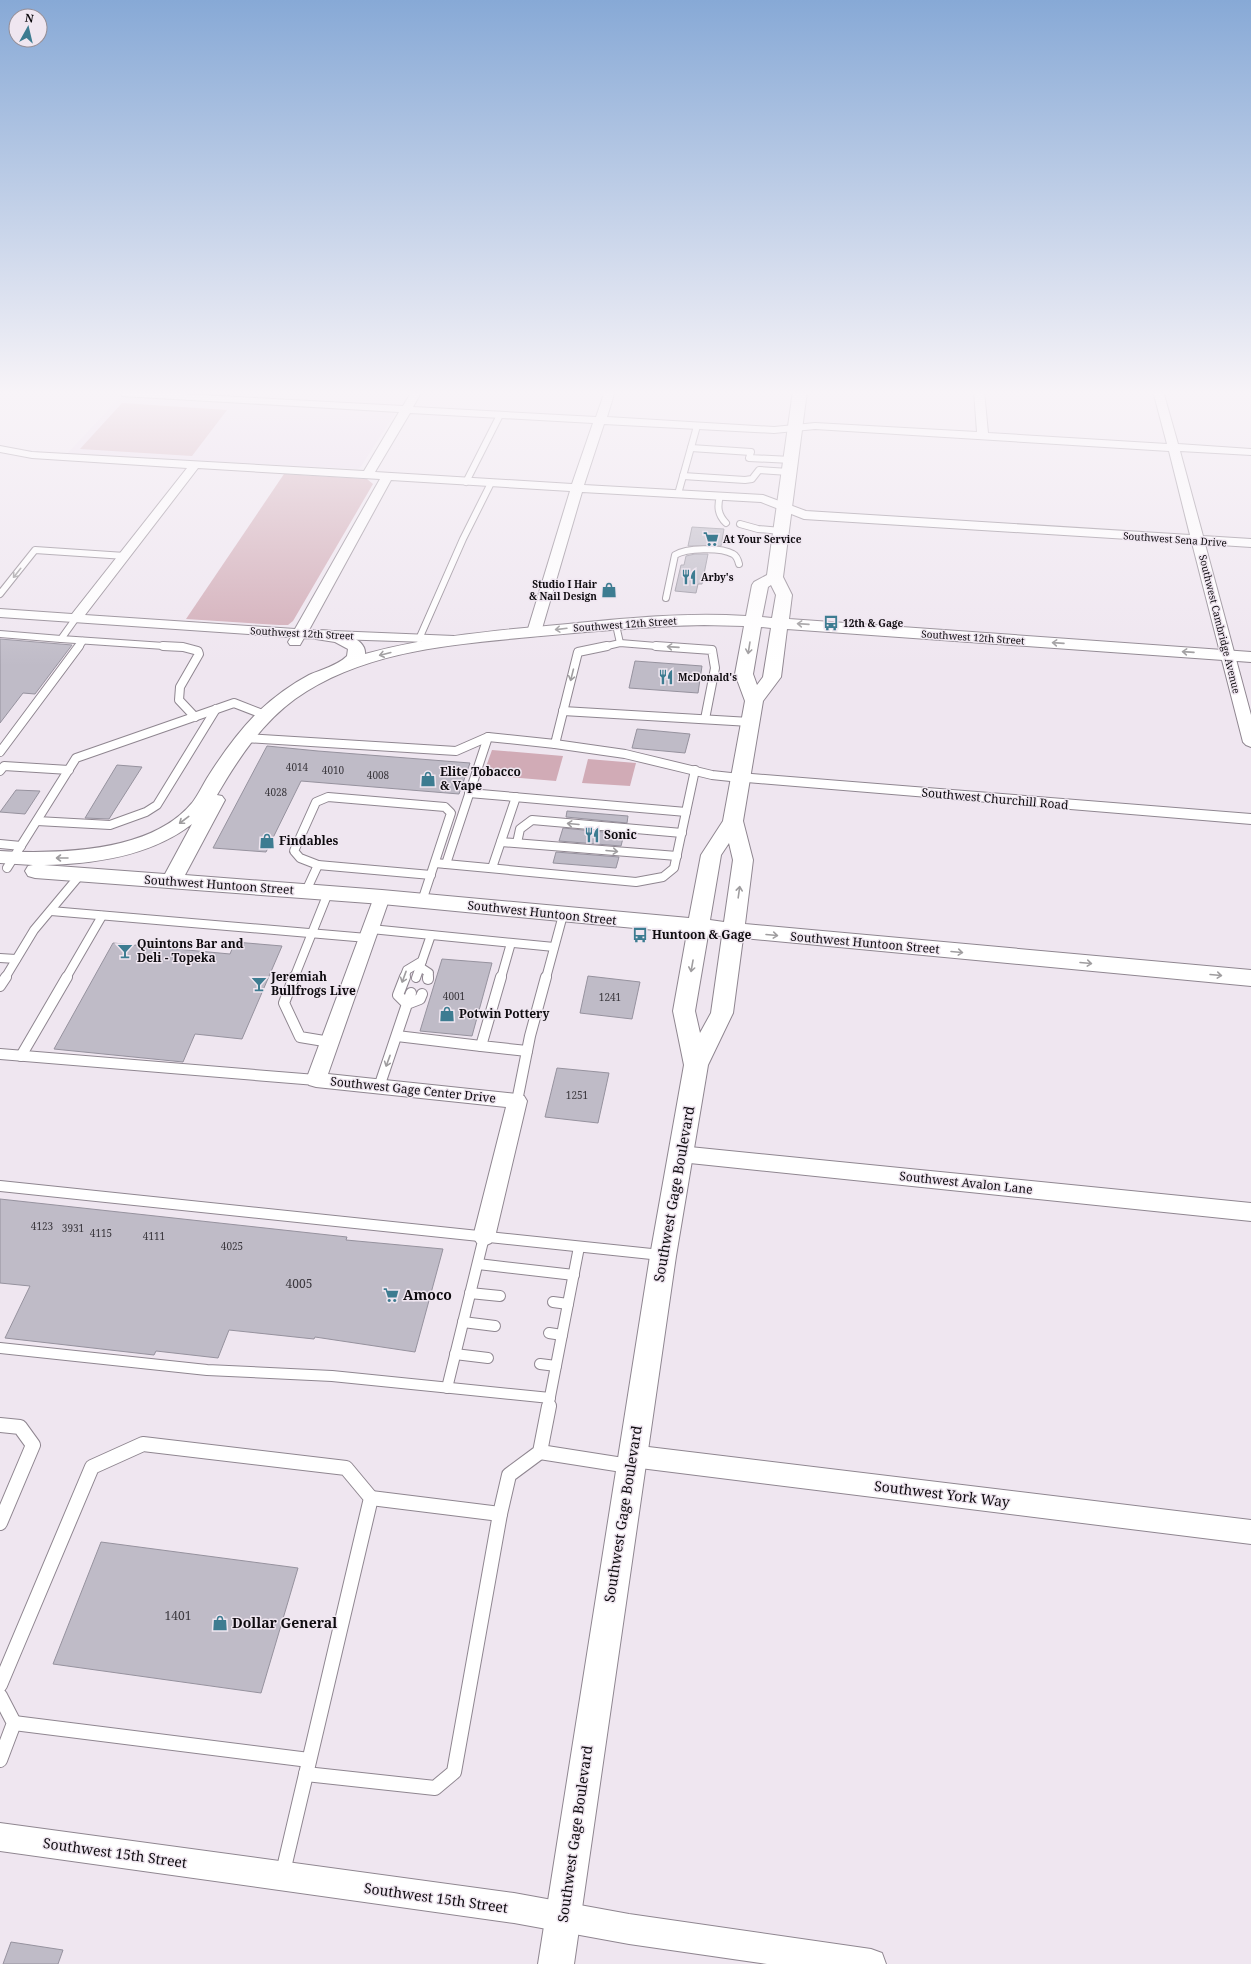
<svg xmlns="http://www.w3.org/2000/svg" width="1251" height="1964" viewBox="0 0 1251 1964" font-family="'Noto Serif',serif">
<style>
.built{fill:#e9dbec}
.green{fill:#d1abb6}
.building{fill:#bfbbc7;stroke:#96929e}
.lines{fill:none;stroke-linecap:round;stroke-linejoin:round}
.service-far3-casing{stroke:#8f8690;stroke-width:8}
.service-far2-casing{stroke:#8f8690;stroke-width:10}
.service-far1-casing{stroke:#8f8690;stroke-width:12}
.service-casing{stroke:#8f8690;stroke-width:16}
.minor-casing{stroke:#8f8690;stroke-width:2}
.secondary-casing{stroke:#8f8690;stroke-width:2}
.service-far3{stroke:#fff;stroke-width:6}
.service-far2{stroke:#fff;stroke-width:8}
.service-far1{stroke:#fff;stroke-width:10}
.service{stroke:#fff;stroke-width:14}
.minor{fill:#fff;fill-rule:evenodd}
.secondary{fill:#fff;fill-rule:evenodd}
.oneway{stroke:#9f9d9f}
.labels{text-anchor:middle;stroke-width:3;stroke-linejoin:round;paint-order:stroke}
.far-poi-label{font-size:10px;font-weight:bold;fill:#0e0b0f;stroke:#efe6f0;text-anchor:start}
.far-street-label{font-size:10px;fill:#0e0b0f;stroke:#efe6f0}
.number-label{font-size:10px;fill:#3a373d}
.poi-label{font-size:12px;font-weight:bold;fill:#0e0b0f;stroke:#efe6f0;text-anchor:start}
.street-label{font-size:12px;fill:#0e0b0f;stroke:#efe6f0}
.near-number-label{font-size:12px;fill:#3a373d}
.near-street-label{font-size:14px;fill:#0e0b0f;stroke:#efe6f0}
.near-poi-label{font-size:14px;font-weight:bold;fill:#0e0b0f;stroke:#efe6f0;text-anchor:start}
</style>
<rect width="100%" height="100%" fill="#efe6f0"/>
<polygon class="built" points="121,396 389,411 394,412 394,415 360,468 357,469 67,454"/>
<g class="green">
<polygon points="122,403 227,410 192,456 80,449"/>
<polygon points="284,474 367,479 373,484 293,621 288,625 279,625 186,619"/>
<polygon points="492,750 563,756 556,781 483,775"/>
<polygon points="588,759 636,763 630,786 582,783"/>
</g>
<g class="building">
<polygon points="692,527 724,529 721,546 688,546"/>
<polygon points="695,554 708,554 702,584 698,584 696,593 675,591 681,565 684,565 686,556"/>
<polygon points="0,639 72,645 35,694 23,693 0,723"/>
<polygon points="635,661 702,666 698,693 629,688"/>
<polygon points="637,729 690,734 685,753 632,748"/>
<polygon points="267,746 318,751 470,763 459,794 301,781 266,852 213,848"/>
<polygon points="117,765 142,767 109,819 85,818"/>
<polygon points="16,790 40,791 25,814 0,812"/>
<polygon points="567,811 628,816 627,823 566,817"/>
<polygon points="563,828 624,834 621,846 559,841"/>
<polygon points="556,852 619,857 616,868 553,863"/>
<polygon points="235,942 282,946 242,1039 195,1034 183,1062 54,1049 113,943 230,954"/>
<polygon points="442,959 492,963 472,1036 420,1031"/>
<polygon points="588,976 640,982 632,1019 580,1013"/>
<polygon points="557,1068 609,1073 598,1123 545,1117"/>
<polygon points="0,1199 347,1237 346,1240 443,1249 415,1352 315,1337 314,1339 229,1330 218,1358 156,1351 154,1355 5,1338 30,1286 0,1283"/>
<polygon points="101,1542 298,1568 261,1693 53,1664"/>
<polygon points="11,1942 63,1950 58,1964 3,1964"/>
</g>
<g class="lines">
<defs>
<g id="service-far3">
<polyline points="691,448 751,452 749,458 791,460"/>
<polyline points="683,476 745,480 752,479 759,470 789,472"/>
<polyline points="466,482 500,415"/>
<polyline points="678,494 697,426"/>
<path d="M720 496C717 507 718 515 726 523"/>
<polyline points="740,524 758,529 781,531"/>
<polyline points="0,594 35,550 125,556"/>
<path d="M666 598 675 555C686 548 721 547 733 554 737 556 738 560 739 564"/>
<polyline points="76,618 61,639 179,647"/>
<polyline points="616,625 620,643"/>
<polyline points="0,634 61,639"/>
<polyline points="419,639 463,539 491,483"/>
<polyline points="79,647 83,641"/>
<polyline points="603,647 620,643 669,647"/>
</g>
<g id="service-far2">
<polyline points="163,646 183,647 198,651 199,654 180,687 179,700 195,717"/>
<polyline points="656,646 712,650 715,668 705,719"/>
<polyline points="563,711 750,722"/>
<polyline points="245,738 456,751 488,737 555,744 578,652 607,646"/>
<polyline points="555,744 625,754 712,775 740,778"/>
<polyline points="0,752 79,646"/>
<polyline points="0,771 4,766 69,770"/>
<polyline points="469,793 686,812"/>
<polyline points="37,821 110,825 146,812 157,805 216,709"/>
<polyline points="501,842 677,856"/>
<polyline points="517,843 520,829 532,820 682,833"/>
<polyline points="0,844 21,846"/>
<polyline points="435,863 636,882 663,877 674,868 695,770"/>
<polyline points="446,864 488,737"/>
<polyline points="318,865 431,875"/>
<polyline points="7,868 76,758 234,703 265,715"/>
<polyline points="492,868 516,797"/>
<polyline points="306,891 318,865 300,858 294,851 316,802 328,797 445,807 451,813 422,901"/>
<polyline points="51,911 367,938"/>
<polyline points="371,929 554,947"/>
<polyline points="0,958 16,959"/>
<polyline points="420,967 429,973 428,978"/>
<polyline points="5,978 34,930 80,875"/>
<polyline points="66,978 102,916"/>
<polyline points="294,978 328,893"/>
<polyline points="404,978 407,970 422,961 431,935"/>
<polyline points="416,978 422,961"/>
<polyline points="501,978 511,943"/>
<polyline points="546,978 563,915"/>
</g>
<g id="service-far1">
<polyline points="294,977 284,1003 300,1037 330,1042"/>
<polyline points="405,977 398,995 407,1004 411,993"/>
<polyline points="501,977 481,1046 527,1051"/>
<polyline points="428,979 428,977"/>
<polyline points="0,986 6,977"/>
<polyline points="397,1036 481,1046"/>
<polyline points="0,1054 316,1080"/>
<polyline points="21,1056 67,977"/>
<polyline points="379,1087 407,1004 420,999 422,994"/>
<polyline points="517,1101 530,1036 546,977"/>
<polyline points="0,1186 661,1255"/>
<polyline points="478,1264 574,1275"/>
<polyline points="470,1293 500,1296"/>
<polyline points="553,1302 568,1304"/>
<polyline points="463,1322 495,1326"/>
<polyline points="549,1333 562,1335"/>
<polyline points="0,1348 207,1370 332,1376 550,1398"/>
<polyline points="455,1354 488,1358"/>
<polyline points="540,1364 556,1366"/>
<polyline points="447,1388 484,1237"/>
<polyline points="548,1407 579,1247"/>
</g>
<g id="service">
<polyline points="0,1425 20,1427 33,1445 0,1523"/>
<polyline points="540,1452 629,1466"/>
<polyline points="371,1498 500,1514 509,1475 540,1452 549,1406"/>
<polyline points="0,1685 92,1467 143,1444 346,1468 371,1498 283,1872"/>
<polyline points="0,1696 14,1723 0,1760"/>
<polyline points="14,1723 309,1760"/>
<polyline points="306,1774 435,1788 454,1772 500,1514"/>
</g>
<g id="minor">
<path d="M127 391 403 406 412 391H422L413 407 596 417 605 391H615L607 417 774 427 815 423 977 432 974 391H984L988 433 1167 444 1153 391H1163L1178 444 1251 449V455L1180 451 1203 536 1251 539V547L1205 544 1251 715V747L1246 745 1243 742 1192 543 804 519 761 502 582 492 541 632 539 635H529L527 632 570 491 391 480 309 630 454 636 459 637 461 640 459 643 304 638 300 645H290L288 642 291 637 0 617V609L72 614 187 468 32 458 0 452V446L32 452 364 471 399 412 122 396 121 394 122 392ZM410 413 593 423 572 484 375 472ZM604 424 774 433 815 429 1169 451 1190 535 806 511 763 495 584 485ZM198 468 380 479 295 629 85 615Z"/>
<polygon points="740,773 1251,814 1251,824 735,781 732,778 735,775"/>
<polygon points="382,891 388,893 390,897 328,1074 517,1094 524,1096 527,1101 495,1237 491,1243 484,1246 477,1243 473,1237 506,1107 316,1087 309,1085 306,1080 374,897 376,893"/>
<polygon points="680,1146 1251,1203 1251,1221 680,1162 673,1160 670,1154 673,1148"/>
<polygon points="632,1445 1251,1520 1251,1544 632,1467 624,1464 620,1456 624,1448"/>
<polygon points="0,1823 514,1893 629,1914 871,1949 882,1953 886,1964 767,1964 629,1944 514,1923 0,1851"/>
</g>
<path id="secondary" d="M793 391H807L783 577 792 595 789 619 1251 652V662L787 629 781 677 763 701 743 821 753 860 745 924 1251 970V986L743 938 733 1013 708 1065 676 1256 574 1964H538L650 1256 684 1065 673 1011 687 933 382 904 35 878 28 876 25 871 28 866 33 865 0 863V851C58 854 151 853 192 803 199 794 203 784 209 775 223 753 239 731 258 712 273 698 290 685 309 675 322 669 337 666 347 656L348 649 335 642 316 639 314 635 316 631C330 628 367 636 365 654 431 636 499 630 568 624 627 618 687 612 746 616L752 585 754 582 767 575ZM771 585 776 595 772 618 762 617 768 587ZM704 625 744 626 735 674 745 701 723 821 701 855 689 918 382 890 185 875 225 800 222 796 217 795C238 759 261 724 295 699 365 649 458 644 541 636 595 631 649 626 704 625ZM761 627 771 628 763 677 757 685 753 674ZM192 824 165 874 44 865C95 864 151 856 192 824ZM729 843 733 860 724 922 710 920 721 855ZM708 935 722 936 711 1013 700 1033 695 1011Z"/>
</defs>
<use href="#service-far3" class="service-far3-casing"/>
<use href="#service-far2" class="service-far2-casing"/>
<use href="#service-far1" class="service-far1-casing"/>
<use href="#service" class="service-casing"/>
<use href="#minor" class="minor-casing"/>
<use href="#secondary" class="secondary-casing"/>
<use href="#service-far3" class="service-far3"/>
<use href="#service-far2" class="service-far2"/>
<use href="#service-far1" class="service-far1"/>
<use href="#service" class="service"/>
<use href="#minor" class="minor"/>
<use href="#secondary" class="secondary"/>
</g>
<defs><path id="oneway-shaft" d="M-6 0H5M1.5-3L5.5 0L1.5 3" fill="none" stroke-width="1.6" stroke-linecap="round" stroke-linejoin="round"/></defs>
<g class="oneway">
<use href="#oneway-shaft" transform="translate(17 573) rotate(129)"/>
<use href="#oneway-shaft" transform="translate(803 624) rotate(-176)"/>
<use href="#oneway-shaft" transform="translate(561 629) rotate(173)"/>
<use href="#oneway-shaft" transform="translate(1058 643) rotate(-176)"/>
<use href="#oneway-shaft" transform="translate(673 647) rotate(-176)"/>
<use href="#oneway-shaft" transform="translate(749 648) rotate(99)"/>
<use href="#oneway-shaft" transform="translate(1188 652) rotate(-176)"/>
<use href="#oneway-shaft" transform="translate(385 654) rotate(166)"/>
<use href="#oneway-shaft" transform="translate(572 675) rotate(104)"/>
<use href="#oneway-shaft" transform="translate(184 820) rotate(143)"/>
<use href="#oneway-shaft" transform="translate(573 824) rotate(-175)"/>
<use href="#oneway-shaft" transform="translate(612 851) rotate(5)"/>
<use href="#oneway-shaft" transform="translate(62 858) rotate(-180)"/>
<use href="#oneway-shaft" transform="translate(739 892) rotate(-82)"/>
<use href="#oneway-shaft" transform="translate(772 935) rotate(5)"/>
<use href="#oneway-shaft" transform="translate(957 952) rotate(5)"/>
<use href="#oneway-shaft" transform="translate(1086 963) rotate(5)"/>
<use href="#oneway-shaft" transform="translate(692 966) rotate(100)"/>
<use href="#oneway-shaft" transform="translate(1216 975) rotate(5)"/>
<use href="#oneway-shaft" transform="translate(404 977) rotate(110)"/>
<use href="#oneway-shaft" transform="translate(388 1061) rotate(110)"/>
</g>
<linearGradient id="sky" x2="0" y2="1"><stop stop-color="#87a9d6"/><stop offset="0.59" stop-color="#f8f4f8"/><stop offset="1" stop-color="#f8f4f8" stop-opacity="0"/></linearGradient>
<rect width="1251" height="666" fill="url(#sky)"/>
<defs>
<symbol id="supermarket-bare" viewBox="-9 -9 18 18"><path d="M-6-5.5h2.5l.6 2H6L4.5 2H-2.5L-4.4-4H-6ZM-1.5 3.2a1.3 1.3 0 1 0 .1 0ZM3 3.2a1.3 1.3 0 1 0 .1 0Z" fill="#3d7c91" stroke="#efe6f0" stroke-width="2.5" paint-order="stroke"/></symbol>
<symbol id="restaurant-bare" viewBox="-9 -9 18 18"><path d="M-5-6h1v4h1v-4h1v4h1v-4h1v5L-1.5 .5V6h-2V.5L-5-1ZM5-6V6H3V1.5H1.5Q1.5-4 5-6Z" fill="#3d7c91" stroke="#efe6f0" stroke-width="2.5" paint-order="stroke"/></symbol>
<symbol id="shop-bare" viewBox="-9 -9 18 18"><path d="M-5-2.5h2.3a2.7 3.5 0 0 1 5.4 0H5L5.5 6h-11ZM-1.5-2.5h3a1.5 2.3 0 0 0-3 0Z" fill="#3d7c91" stroke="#efe6f0" stroke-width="2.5" paint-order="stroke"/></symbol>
<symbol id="bus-bare" viewBox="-9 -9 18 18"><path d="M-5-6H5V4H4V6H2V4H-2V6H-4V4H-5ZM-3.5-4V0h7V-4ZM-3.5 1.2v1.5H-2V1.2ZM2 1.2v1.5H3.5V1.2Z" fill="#3d7c91" stroke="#efe6f0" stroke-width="2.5" paint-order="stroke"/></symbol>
<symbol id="bar-bare" viewBox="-9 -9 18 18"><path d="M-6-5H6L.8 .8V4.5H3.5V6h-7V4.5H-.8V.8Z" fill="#3d7c91" stroke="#efe6f0" stroke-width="2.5" paint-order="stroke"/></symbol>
</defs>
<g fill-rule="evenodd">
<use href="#supermarket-bare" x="700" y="528" width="22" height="22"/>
<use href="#restaurant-bare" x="678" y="566" width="22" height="22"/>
<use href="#shop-bare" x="598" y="579" width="22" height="22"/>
<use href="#bus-bare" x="820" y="612" width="22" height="22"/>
<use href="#restaurant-bare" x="655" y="666" width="22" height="22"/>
<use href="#shop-bare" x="417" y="768" width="22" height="22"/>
<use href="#restaurant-bare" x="581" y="824" width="22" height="22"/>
<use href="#shop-bare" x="256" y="830" width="22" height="22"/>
<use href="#bus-bare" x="629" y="924" width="22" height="22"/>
<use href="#bar-bare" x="114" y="940" width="22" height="22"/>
<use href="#bar-bare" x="248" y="973" width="22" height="22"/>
<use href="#shop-bare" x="436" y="1003" width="22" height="22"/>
<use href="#supermarket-bare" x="380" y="1284" width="22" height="22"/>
<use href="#shop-bare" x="209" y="1612" width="22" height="22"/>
</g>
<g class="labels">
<g class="far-poi-label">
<text x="723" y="543">At Your Service</text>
<text x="701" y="581">Arby's</text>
<text x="597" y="588" text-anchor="end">Studio I Hair<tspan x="597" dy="12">&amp; Nail Design</tspan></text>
<text x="843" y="627">12th &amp; Gage</text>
<text x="678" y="681">McDonald's</text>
</g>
<g class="far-street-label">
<text transform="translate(1175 539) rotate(4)" y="4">Southwest Sena Drive</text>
<text transform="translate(625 624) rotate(-4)" y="4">Southwest 12th Street</text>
<text transform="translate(1220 624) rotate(76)" y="4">Southwest Cambridge Avenue</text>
<text transform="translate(302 633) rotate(3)" y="4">Southwest 12th Street</text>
<text transform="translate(973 637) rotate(4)" y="4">Southwest 12th Street</text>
</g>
<g class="number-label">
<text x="297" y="771">4014</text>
<text x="333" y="774">4010</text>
<text x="378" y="779">4008</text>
<text x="276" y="796">4028</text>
<text x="454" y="1000">4001</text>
<text x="610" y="1001">1241</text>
<text x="577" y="1099">1251</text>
<text x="42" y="1230">4123</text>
<text x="73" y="1232">3931</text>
<text x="101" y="1237">4115</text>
<text x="154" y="1240">4111</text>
<text x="232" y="1250">4025</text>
</g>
<g class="poi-label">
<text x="440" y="776">Elite Tobacco<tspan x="440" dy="14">&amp; Vape</tspan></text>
<text x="604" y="839">Sonic</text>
<text x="279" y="845">Findables</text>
<text x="652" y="939">Huntoon &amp; Gage</text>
<text x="137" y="948">Quintons Bar and<tspan x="137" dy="14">Deli - Topeka</tspan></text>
<text x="271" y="981">Jeremiah<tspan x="271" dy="14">Bullfrogs Live</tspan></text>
<text x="459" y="1018">Potwin Pottery</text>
</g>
<g class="street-label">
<text transform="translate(995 799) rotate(5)" y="4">Southwest Churchill Road</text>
<text transform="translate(219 885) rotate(4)" y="4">Southwest Huntoon Street</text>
<text transform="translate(542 913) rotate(6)" y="4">Southwest Huntoon Street</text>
<text transform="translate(865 943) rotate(5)" y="4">Southwest Huntoon Street</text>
<text transform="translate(413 1090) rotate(6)" y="4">Southwest Gage Center Drive</text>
<text transform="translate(966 1183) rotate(6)" y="4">Southwest Avalon Lane</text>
</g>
<g class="near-number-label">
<text x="299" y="1288">4005</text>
<text x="178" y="1620">1401</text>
</g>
<g class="near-street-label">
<text transform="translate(674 1194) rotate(-80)" y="5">Southwest Gage Boulevard</text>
<text transform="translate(942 1494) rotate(7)" y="5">Southwest York Way</text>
<text transform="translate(623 1514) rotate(-81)" y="5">Southwest Gage Boulevard</text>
<text transform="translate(575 1834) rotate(-82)" y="5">Southwest Gage Boulevard</text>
<text transform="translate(115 1853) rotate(8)" y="5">Southwest 15th Street</text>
<text transform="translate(436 1898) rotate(8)" y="5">Southwest 15th Street</text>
</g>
<g class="near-poi-label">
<text x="403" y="1300">Amoco</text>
<text x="232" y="1628">Dollar General</text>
</g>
</g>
<g transform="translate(28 28) rotate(8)"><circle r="19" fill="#efe6f0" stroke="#958e96"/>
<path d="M0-3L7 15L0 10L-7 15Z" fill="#3d7c91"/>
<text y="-6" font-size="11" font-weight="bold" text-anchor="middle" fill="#0e0b0f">N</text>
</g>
</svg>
